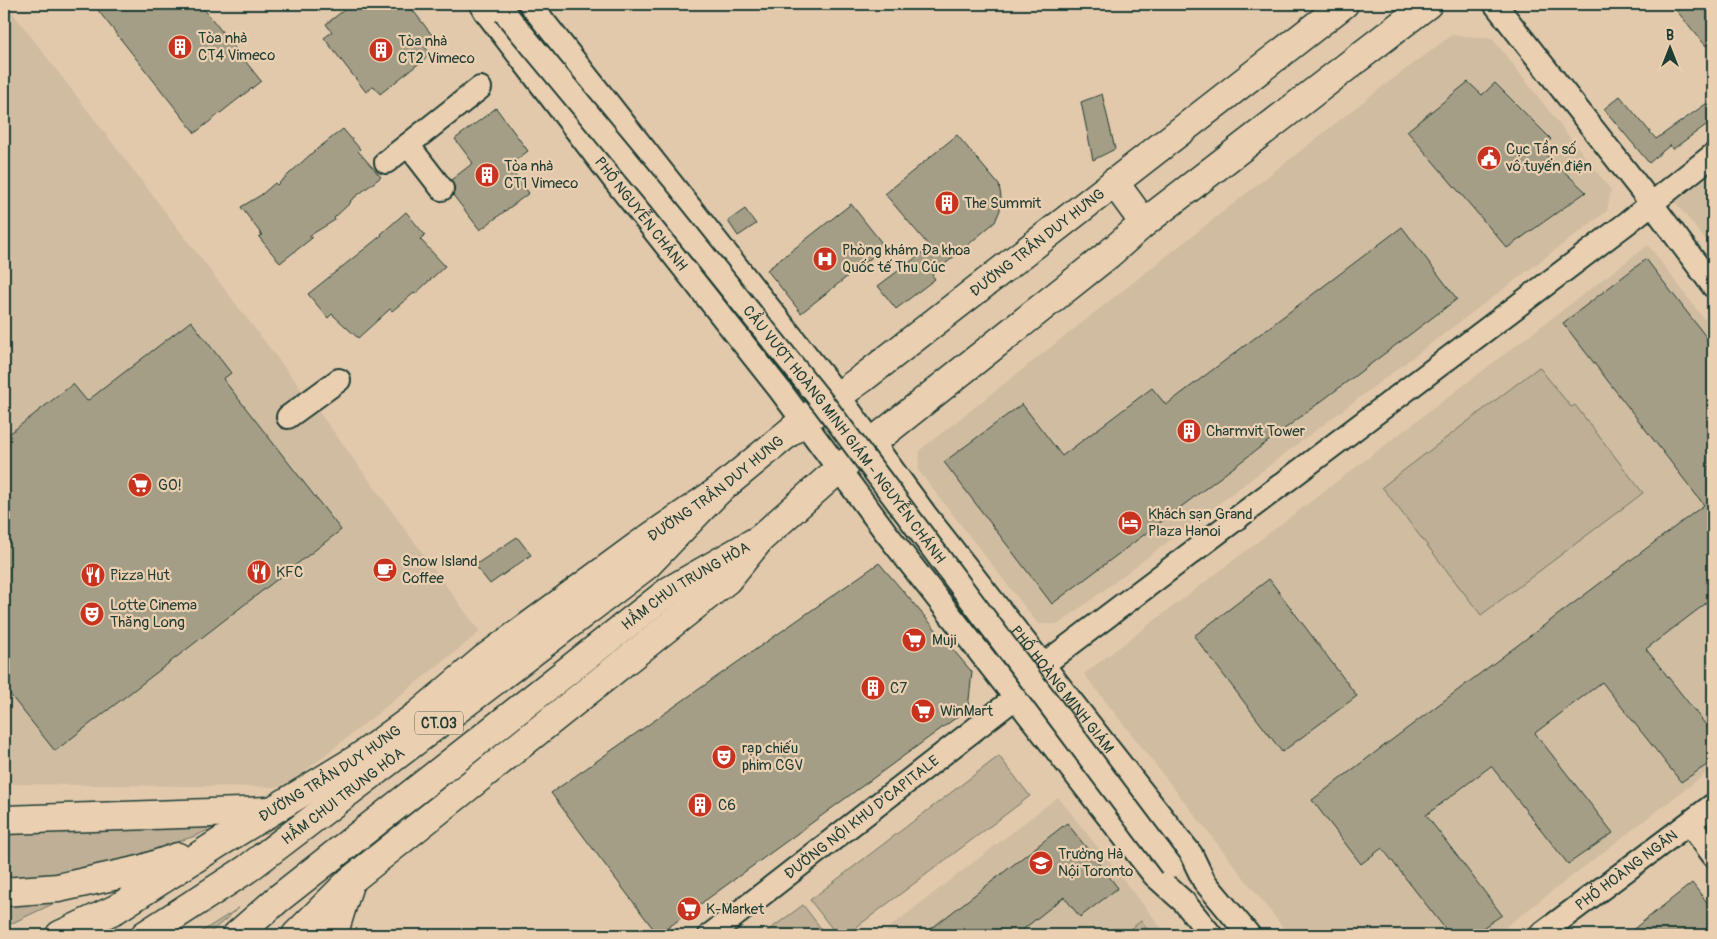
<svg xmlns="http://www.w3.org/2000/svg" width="1717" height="939" viewBox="0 0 1717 939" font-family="Pangolin,sans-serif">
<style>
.built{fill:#d0bca1}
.green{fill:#beaf96;stroke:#6e7665}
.building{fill:#a59e87;stroke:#1f3d34}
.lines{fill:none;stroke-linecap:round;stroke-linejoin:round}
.minor-casing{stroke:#1f3d34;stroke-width:26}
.major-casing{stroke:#1f3d34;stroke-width:31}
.highway-casing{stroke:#1f3d34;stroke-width:31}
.minor{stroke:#eacfb1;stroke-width:22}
.major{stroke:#eacfb1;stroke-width:28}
.highway{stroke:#eacfb1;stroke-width:28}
.minor-bridge-casing{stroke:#1f3d34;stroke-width:26;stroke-linecap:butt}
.minor-bridge{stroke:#eacfb1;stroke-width:22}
.labels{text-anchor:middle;stroke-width:4.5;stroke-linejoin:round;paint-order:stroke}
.shield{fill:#eacfb1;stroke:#5c695a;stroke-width:1}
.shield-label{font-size:14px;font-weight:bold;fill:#1f3d34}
.poi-label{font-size:15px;fill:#1f3d34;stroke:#eacfb1;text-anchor:start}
.street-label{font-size:15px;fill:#1f3d34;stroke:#eacfb1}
</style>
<rect width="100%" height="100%" fill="#e2c9ac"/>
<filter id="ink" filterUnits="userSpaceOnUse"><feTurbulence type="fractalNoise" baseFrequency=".02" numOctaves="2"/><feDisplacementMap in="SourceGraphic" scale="10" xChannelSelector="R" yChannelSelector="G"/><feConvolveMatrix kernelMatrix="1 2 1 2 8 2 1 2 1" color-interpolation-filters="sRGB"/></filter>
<g filter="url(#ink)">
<g class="built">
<polygon points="4,4 6,4 331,428 480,632 285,787 4,784"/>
<polygon points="1452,35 1492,38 1611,190 1607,211 1059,624 1038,624 918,470 920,450 1378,90"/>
<polygon points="1713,172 1713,249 1675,202"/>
<polygon points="1648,245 1713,331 1713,768 1495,935 1289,935 1084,674"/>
<polygon points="1058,797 1167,935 890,935 886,930"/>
</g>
<g class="green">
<polygon points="1539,367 1571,407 1575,405 1643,493 1481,615 1382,487"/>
<polygon points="999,756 1030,796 846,935 837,935 810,900"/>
<polygon points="221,819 213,828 195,836 93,870 4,879 4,827"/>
<polygon points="65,898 4,927 4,904"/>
<polygon points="803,905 826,935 762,935"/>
<polygon points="239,908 207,935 196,935"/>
<polygon points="1141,921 1152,935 1123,935"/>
</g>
<g class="building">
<polygon points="93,4 200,4 261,81 195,133"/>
<polygon points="352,4 408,4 435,39 425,47 431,54 380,94 374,86 366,92 324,38 332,32 326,24"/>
<polygon points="1671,4 1708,4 1713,10 1713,40 1706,46"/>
<polygon points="1468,82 1482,95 1495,83 1551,139 1541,150 1586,192 1507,248 1407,131"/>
<polygon points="1102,94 1115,149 1093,160 1081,102"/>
<polygon points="1620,96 1656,139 1713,99 1713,120 1673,149 1670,145 1649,163 1604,109"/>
<polygon points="496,108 528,151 508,166 529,193 480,230 453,195 455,188 451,180 473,163 455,139"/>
<polygon points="343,129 360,149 358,151 381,177 350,201 351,202 334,218 335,220 309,236 312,238 280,263 259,237 262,235 241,207 261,195 275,183 277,185 312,153"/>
<polygon points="957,135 999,185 1001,197 1000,210 995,222 932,275 935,279 896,309 878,286 930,247 885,194"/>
<polygon points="851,204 885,247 801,313 767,270"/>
<polygon points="745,209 756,224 738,236 728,221"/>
<polygon points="406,212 425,235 420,239 445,266 415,294 414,293 392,311 390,309 358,338 332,314 328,318 308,294 382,235 381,234"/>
<polygon points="1402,227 1457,299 1052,604 944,462 1022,404 1062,456 1152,388 1166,405"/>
<polygon points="1646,259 1713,346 1713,598 1646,649 1713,734 1713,761 1681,782 1602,682 1535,733 1613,833 1568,864 1491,766 1426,815 1502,915 1472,935 1450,935 1382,848 1361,864 1312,800 1704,505 1563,323"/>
<polygon points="191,321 231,373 223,379 341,530 55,751 4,687 4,438 73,384 87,401"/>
<polygon points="517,537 531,555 490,584 475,565"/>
<polygon points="879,563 972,672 968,709 658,935 551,793"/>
<polygon points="1269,579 1357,696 1282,752 1194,636"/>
<polygon points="1067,823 1118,888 1080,917 1064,897 1016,935 923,935"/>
<polygon points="1692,883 1713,910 1713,935 1626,935"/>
</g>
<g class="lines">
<defs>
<g id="minor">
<path id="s1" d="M481 4 485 11 615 181 780 390 887 534 1154 875 1184 902 1211 935"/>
<path id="s2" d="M530 4 838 395 925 514 1191 854 1204 881 1249 935"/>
<polyline points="1495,4 1652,204 1713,286"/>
<polyline points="408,145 442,189"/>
<polyline points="386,162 480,88"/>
<polyline points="288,417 339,380"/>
<polyline points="1043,665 1627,223 1713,155"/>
<polyline points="1690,824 1713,855"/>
<path id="s3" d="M710 935 1015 698"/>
<path id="s4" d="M1540 935 1713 805"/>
</g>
<g id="major">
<polyline points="1114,182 1144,223"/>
<polyline points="4,820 269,811"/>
<polyline points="4,892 58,888 140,870 178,857"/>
<path id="s5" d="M60 935 116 909 219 843 357 759 419 714 484 659 639 545 718 491 803 421 863 378 1344 4"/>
<polyline points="296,935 350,881 727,580 760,539 840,468 1109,254 1144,223 1428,4"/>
<polyline points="333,935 349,884"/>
</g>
<g id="highway">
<path id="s6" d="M145 935 247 869 647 565 718 491"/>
<path id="s7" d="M237 935 278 899 669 591 760 539"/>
</g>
</defs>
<use href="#minor" class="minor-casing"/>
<use href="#major" class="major-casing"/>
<use href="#highway" class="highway-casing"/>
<use href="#minor" class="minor"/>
<use href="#major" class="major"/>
<use href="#highway" class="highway"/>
<defs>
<g id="minor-bridge">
<path id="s8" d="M505 13 659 199 823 403 1171 866"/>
</g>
</defs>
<use href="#minor-bridge" class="minor-bridge-casing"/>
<use href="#minor-bridge" class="minor-bridge"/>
</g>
</g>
<defs>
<symbol id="building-disc" viewBox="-11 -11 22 22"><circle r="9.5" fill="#c8321e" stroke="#eacfb1"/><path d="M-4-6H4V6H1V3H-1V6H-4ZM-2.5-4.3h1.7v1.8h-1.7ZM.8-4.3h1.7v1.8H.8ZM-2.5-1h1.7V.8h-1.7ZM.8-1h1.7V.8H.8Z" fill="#fff"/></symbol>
<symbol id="civic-disc" viewBox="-11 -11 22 22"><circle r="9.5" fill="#c8321e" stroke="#eacfb1"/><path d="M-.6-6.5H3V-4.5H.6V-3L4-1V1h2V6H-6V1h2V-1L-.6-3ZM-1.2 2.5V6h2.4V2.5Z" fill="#fff"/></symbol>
<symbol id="hospital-disc" viewBox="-11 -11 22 22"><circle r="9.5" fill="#c8321e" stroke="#eacfb1"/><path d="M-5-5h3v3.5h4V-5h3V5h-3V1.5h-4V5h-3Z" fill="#fff"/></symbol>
<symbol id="supermarket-disc" viewBox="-11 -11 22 22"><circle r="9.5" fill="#c8321e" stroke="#eacfb1"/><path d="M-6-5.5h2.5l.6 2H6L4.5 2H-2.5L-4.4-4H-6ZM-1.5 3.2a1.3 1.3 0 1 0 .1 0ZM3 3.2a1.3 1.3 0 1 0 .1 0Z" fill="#fff"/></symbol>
<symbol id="hotel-disc" viewBox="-11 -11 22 22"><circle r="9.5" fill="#c8321e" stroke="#eacfb1"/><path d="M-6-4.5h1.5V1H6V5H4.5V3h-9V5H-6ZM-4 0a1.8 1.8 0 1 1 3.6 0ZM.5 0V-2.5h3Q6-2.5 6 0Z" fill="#fff"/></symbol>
<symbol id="cafe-disc" viewBox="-11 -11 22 22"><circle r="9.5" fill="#c8321e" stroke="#eacfb1"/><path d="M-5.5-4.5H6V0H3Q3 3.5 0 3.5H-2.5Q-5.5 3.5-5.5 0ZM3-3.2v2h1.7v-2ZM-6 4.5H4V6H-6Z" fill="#fff"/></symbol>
<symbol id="restaurant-disc" viewBox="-11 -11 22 22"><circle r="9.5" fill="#c8321e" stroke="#eacfb1"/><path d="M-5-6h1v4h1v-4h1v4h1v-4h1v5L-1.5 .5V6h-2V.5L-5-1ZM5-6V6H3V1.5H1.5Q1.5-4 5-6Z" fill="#fff"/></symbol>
<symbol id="theatre-disc" viewBox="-11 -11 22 22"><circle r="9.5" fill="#c8321e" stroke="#eacfb1"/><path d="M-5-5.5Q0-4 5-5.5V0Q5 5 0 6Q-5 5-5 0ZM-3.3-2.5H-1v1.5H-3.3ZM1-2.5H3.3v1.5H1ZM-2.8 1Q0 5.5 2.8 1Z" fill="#fff"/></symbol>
<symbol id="school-disc" viewBox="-11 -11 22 22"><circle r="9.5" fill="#c8321e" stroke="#eacfb1"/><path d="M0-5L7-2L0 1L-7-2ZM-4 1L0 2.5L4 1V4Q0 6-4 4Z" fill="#fff"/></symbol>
</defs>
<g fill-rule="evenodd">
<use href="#building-disc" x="166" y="33" width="28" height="28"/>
<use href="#building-disc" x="367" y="36" width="28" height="28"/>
<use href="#civic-disc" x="1475" y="144" width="28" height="28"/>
<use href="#building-disc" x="473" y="161" width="28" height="28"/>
<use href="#building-disc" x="933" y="189" width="28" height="28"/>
<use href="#hospital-disc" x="811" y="245" width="28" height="28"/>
<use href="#building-disc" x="1175" y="417" width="28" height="28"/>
<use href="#supermarket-disc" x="126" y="471" width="28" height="28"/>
<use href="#hotel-disc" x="1116" y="509" width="28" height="28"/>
<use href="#cafe-disc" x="371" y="556" width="28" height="28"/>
<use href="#restaurant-disc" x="245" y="558" width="28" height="28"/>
<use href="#restaurant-disc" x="79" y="561" width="28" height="28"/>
<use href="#theatre-disc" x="78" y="600" width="28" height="28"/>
<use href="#supermarket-disc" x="900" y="626" width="28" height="28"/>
<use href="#building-disc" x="859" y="674" width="28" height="28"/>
<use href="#supermarket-disc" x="909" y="697" width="28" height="28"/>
<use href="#theatre-disc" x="710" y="743" width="28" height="28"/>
<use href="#building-disc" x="686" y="791" width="28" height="28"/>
<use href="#school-disc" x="1027" y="849" width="28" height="28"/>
<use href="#supermarket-disc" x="675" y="895" width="28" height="28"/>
</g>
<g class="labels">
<rect class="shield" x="415" y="711.5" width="48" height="23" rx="4"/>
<g class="shield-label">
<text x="439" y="728">CT.03</text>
</g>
<g class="poi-label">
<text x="198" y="43">Tòa nhà<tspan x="198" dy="17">CT4 Vimeco</tspan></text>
<text x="398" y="46">Tòa nhà<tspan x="398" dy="17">CT2 Vimeco</tspan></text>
<text x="1506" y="154">Cục Tần số<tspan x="1506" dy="17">vô tuyến điện</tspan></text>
<text x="504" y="171">Tòa nhà<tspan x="504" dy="17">CT1 Vimeco</tspan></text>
<text x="964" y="208">The Summit</text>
<text x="842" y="255">Phòng khám Đa khoa<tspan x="842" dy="17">Quốc tế Thu Cúc</tspan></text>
<text x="1206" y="436">Charmvit Tower</text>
<text x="158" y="490">GO!</text>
<text x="1148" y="519">Khách sạn Grand<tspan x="1148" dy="17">Plaza Hanoi</tspan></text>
<text x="402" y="566">Snow Island<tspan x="402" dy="17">Coffee</tspan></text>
<text x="276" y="577">KFC</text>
<text x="110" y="580">Pizza Hut</text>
<text x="110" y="610">Lotte Cinema<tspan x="110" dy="17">Thăng Long</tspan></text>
<text x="932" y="645">Muji</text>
<text x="890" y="693">C7</text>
<text x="940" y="716">WinMart</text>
<text x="742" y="753">rạp chiếu<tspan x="742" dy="17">phim CGV</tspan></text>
<text x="718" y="810">C6</text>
<text x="1058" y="859">Trường Hà<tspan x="1058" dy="17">Nội Toronto</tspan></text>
<text x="706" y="914">K-Market</text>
</g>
<g class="street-label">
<text dy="5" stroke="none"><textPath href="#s1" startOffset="264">PHỐ NGUYỄN CHÁNH</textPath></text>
<text dy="5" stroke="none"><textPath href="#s5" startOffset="1200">ĐƯỜNG TRẦN DUY HƯNG</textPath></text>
<text dy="5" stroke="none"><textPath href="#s8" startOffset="541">CẦU VƯỢT HOÀNG MINH GIÁM - NGUYỄN CHÁNH</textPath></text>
<text dy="5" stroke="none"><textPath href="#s5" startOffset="795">ĐƯỜNG TRẦN DUY HƯNG</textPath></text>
<text dy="5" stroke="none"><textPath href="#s7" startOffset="569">HẦM CHUI TRUNG HÒA</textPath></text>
<text dy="5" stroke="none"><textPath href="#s2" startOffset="868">PHỐ HOÀNG MINH GIÁM</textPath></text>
<text dy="5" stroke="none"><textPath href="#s5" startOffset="315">ĐƯỜNG TRẦN DUY HƯNG</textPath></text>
<text dy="5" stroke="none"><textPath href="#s6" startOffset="242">HẦM CHUI TRUNG HÒA</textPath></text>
<text dy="5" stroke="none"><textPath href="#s3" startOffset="192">ĐƯỜNG NỘI KHU D'CAPITALE</textPath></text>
<text dy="5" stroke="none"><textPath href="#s4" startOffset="108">PHỐ HOÀNG NGÂN</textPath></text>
</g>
</g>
<rect width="1717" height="939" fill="none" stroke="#eacfb1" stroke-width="20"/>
<rect x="10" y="10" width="1697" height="919" fill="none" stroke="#1f3d34" stroke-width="2" filter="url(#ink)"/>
<g transform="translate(1670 48)" stroke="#eacfb1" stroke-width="4" paint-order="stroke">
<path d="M0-4L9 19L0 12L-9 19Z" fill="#1f3d34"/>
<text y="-8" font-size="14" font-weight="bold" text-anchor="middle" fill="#1f3d34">B</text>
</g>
</svg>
